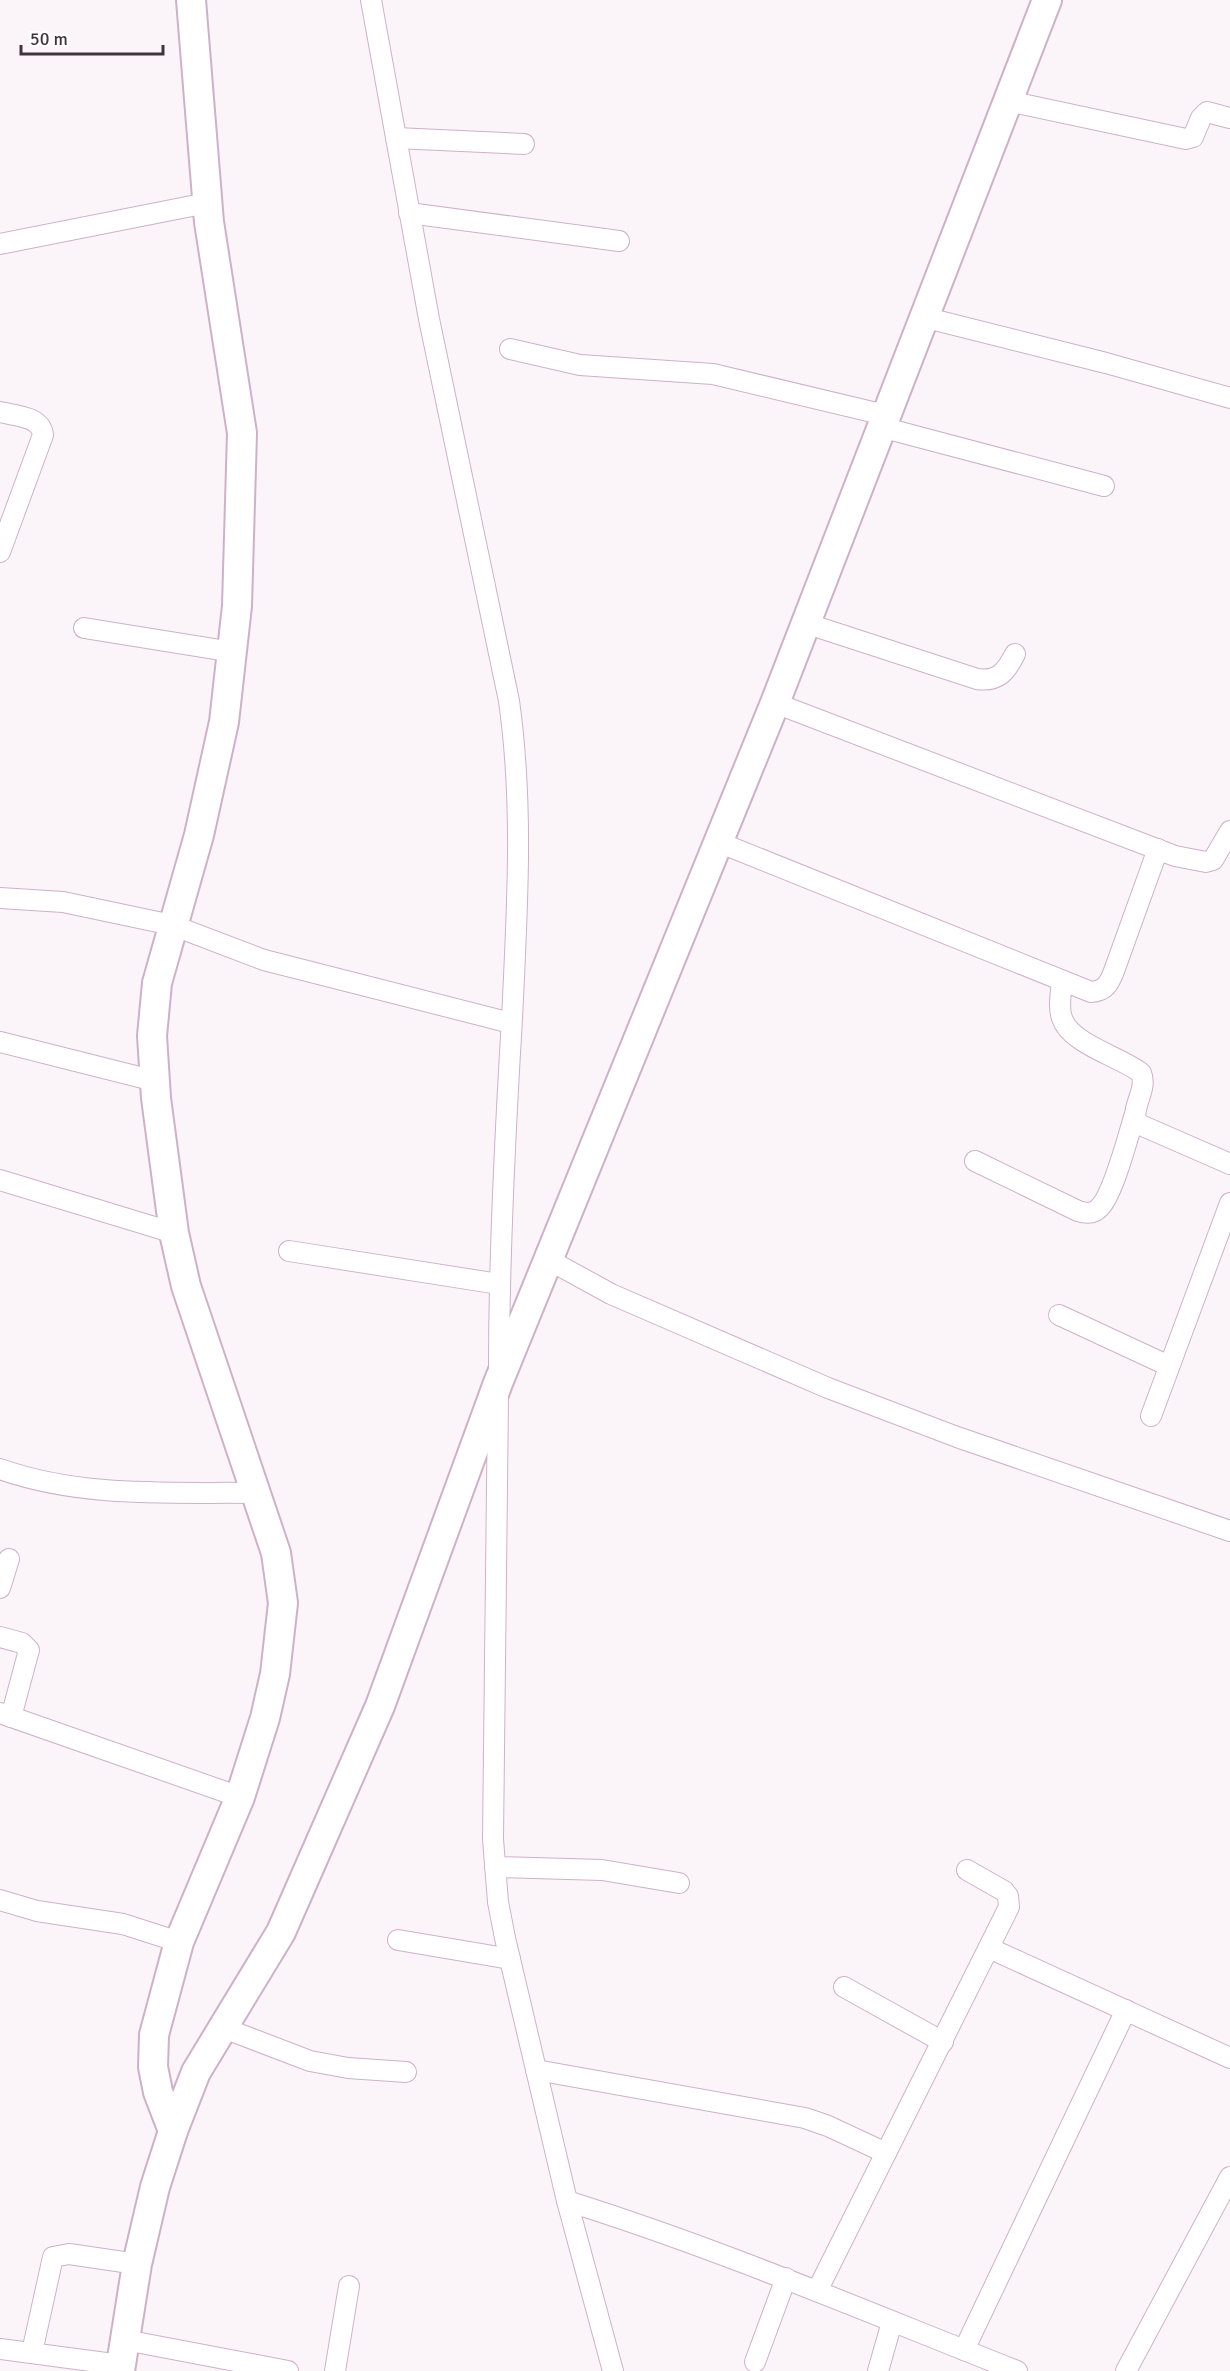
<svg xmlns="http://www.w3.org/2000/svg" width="1230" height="2371" viewBox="0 0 1230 2371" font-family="Signika,sans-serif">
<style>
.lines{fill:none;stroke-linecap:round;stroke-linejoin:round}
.street-casing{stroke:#ceb1c9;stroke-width:22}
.secondary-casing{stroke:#ceb1c9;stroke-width:32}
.street{stroke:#fff;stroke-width:20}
.secondary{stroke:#fff;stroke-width:28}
</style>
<rect width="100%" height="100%" fill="#fbf5fa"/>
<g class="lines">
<defs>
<g id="street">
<path d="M371 0 429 319 509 701C524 807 517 912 512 1019 505 1135 499 1252 499 1369"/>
<polyline points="1008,101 1186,139 1193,137 1201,118 1207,112 1230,118"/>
<polyline points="396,138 524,144"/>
<polyline points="409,213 619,241"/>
<polyline points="0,244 207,203"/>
<polyline points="923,317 1106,363 1230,398"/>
<polyline points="510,349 580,365 713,374 885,415"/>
<path d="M0 412C16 416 41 416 43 435L0 552"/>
<polyline points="881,427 1104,486"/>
<path d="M805 623 977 679C998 682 1006 672 1015 654"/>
<polyline points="84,628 233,652"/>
<polyline points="775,703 1175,856 1206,862 1213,860 1230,831"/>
<path d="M718 842 1091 992C1105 991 1109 984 1114 971L1158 849"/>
<polyline points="0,898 63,902 172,925 264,960 511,1023"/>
<path d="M1062 981C1061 993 1058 1007 1062 1018 1070 1044 1121 1057 1141 1073 1148 1090 1131 1106 1136 1123L1230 1164"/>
<polyline points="0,1042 155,1081"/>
<path d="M975 1161 1078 1211C1087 1214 1094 1214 1100 1207 1113 1194 1128 1137 1134 1117"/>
<polyline points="0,1180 174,1233"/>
<polyline points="289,1251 499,1284"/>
<polyline points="549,1260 611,1294 828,1388 957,1437 1230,1531"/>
<polyline points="1059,1315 1169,1366"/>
<polyline points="498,1398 493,1839 498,1902 505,1938 567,2201 613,2371"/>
<polyline points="1151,1416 1230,1203"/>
<path d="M0 1469C82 1498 168 1492 255 1493"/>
<polyline points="0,1588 9,1559"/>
<polyline points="0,1637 22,1643 29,1650 11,1717"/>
<polyline points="0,1713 240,1797"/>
<polyline points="495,1867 602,1870 679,1883"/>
<polyline points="0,1900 37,1911 123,1924 179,1942"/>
<polyline points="398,1940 510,1959"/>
<polyline points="989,1948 1230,2058"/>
<polyline points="844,1987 943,2042"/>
<polyline points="221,2027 310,2061 348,2068 406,2072"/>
<polyline points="536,2070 805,2118 828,2126 886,2153"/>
<path d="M567 2201C720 2249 867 2312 1017 2371"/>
<polyline points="817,2291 1009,1907 1008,1896 1004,1891 967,1870"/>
<polyline points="125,2340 288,2371"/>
<polyline points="0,2349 121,2365"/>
<polyline points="964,2350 1126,2010"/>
<polyline points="32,2352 53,2257 69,2254 137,2264"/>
<polyline points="755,2362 786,2278"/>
<polyline points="335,2371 349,2286"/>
<polyline points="878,2371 892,2322"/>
<polyline points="1126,2371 1230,2177"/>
</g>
<g id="secondary">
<polyline points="173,2131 158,2092 153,2067 154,2035 179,1942 240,1797 265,1718 275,1674 283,1603 276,1553 186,1286 174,1233 156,1098 152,1036 157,983 199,835 224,722 237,606 242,433 209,222 191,0"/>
<polyline points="120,2371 137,2264 155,2187 173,2131 196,2072 281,1932 380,1706 498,1383 775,703 1047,0"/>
</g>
</defs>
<use href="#street" class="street-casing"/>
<use href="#secondary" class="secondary-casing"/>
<use href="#street" class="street"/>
<use href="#secondary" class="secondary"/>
</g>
<path d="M21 45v9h142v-9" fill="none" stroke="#40343e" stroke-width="3"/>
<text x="30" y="45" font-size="18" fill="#40343e" stroke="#ffffff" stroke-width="4.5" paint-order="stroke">50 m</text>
</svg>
